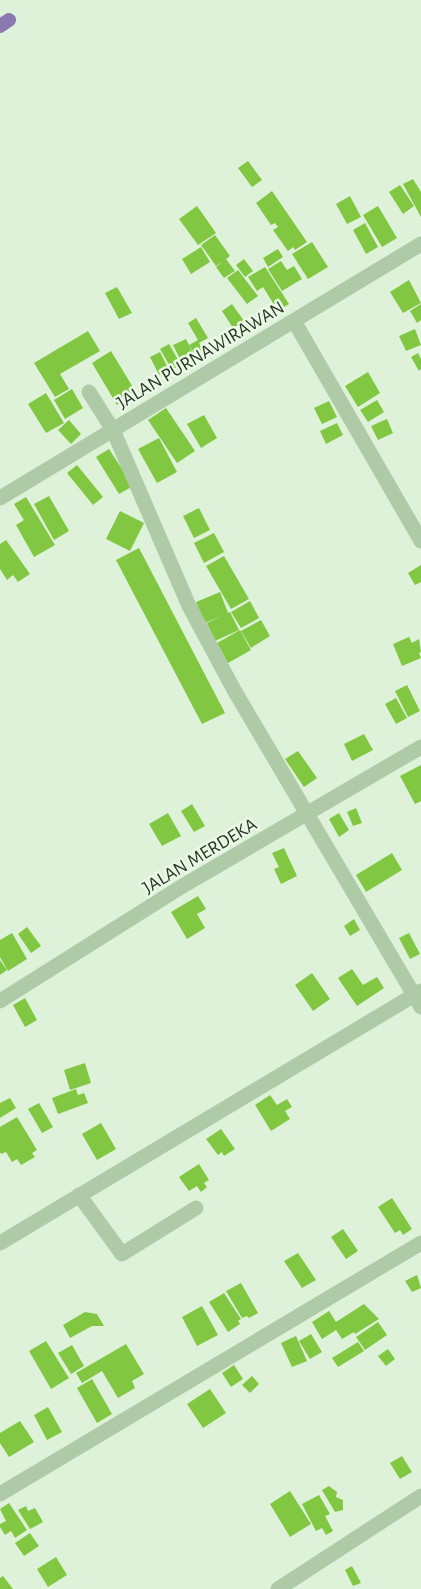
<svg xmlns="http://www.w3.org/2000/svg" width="421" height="1589" viewBox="0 0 421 1589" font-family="'Alegreya Sans',sans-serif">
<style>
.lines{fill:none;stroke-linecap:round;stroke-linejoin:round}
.canal{stroke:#8a78af;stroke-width:14}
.building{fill:#81c742}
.minor{stroke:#afcaa6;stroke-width:15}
.labels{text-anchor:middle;stroke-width:5;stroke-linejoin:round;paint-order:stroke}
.street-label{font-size:19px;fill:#2d3527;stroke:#e9f9e6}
</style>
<rect width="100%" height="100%" fill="#def2da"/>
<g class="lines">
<polyline class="canal" points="0,26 9,20"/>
</g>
<g class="building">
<polygon points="248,161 262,180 252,187 238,168"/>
<polygon points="413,179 421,192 421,217 403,184"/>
<polygon points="400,185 414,206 403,214 389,192"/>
<polygon points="272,191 307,242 295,250 293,247 288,251 273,230 278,227 275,223 271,225 256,203"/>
<polygon points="350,196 361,217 347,224 336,204"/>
<polygon points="197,206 216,233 198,245 179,219"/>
<polygon points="378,206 397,238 382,247 363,215"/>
<polygon points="365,223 378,247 366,254 353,230"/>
<polygon points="215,235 230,256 226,259 235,271 224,278 216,267 223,261 216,266 201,245"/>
<polygon points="312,242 328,267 308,279 292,254"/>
<polygon points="201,247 210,262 191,274 182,259"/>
<polygon points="278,249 283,257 268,267 263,258"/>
<polygon points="244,259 253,271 245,277 236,265"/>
<polygon points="281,261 287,270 294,266 302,279 282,291 268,269"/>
<polygon points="265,267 289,304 278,311 263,287 257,291 248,277"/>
<polygon points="238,270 258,296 247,304 227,278"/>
<polygon points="409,280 421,303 403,313 390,292"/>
<polygon points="117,287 132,313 119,319 105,293"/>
<polygon points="232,304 244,321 233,328 222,311"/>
<polygon points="421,304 421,320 417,323 410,311"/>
<polygon points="196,318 208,338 199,343 207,356 199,361 189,345 198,340 188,323"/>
<polygon points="415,329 421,345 406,351 399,336"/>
<polygon points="88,331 100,351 60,374 69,389 55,397 34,363"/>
<polygon points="186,339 195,357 182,363 173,345"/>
<polygon points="169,344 181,365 172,370 160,349"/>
<polygon points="111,351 137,394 117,405 92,363"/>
<polygon points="160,352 169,370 159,375 150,357"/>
<polygon points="418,353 421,359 421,369 419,371 411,357"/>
<polygon points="368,372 380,393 358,407 345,386"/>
<polygon points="72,389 83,408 65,419 54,400"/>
<polygon points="46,393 64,423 46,433 28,404"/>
<polygon points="377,400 384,412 368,422 360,410"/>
<polygon points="329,401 337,417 322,424 314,408"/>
<polygon points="166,408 195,451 177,463 148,420"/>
<polygon points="204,415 217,438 201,448 187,424"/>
<polygon points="387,419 393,433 378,440 371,426"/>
<polygon points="69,420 81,434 71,444 58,430"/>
<polygon points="337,423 343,435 326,444 320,431"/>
<polygon points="159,438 177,472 157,483 138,449"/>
<polygon points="109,449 133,486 119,494 96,457"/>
<polygon points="77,465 103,497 93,505 67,473"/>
<polygon points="49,496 69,531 54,540 34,504"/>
<polygon points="26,497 55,545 34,557 16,525 24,520 14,504"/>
<polygon points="199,508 210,530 194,538 183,516"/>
<polygon points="120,511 144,523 130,551 106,539"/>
<polygon points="214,533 224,552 204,563 194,543"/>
<polygon points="6,540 30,574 18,582 13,575 7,580 0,569 0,544"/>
<polygon points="139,548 225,713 202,724 116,560"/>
<polygon points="224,556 249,599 231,609 206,566"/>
<polygon points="421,565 421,582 415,585 408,573"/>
<polygon points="220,592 228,613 230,612 239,630 215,641 207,623 222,616 205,623 196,602"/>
<polygon points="250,601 259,618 241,628 231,612"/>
<polygon points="261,620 270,636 251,648 241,631"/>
<polygon points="240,630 251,650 228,663 217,643"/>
<polygon points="409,637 412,643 419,639 421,652 419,653 421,658 402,666 393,644"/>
<polygon points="407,685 420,711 408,717 395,691"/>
<polygon points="396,698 407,718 396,724 385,704"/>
<polygon points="364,734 373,750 352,761 344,744"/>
<polygon points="298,751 317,778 304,787 285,759"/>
<polygon points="421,765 421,801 415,804 400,776"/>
<polygon points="192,804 205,826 194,832 181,811"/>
<polygon points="356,808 362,823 353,826 347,812"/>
<polygon points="168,813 181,836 162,846 149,824"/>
<polygon points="339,813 349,830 339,837 329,819"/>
<polygon points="284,848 297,876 281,884 274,869 279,867 272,853"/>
<polygon points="392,853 402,870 366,892 356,875"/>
<polygon points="198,896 206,909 197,914 205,928 187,939 171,912"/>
<polygon points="354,919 360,930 350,936 344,926"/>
<polygon points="27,927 41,946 31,953 18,934"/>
<polygon points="12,933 27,959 8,971 0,957 0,940"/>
<polygon points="409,933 420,954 410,959 399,938"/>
<polygon points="0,960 7,970 0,975"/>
<polygon points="352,969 363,985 377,977 384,988 357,1006 338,978"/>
<polygon points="312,973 330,999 313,1011 295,985"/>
<polygon points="25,998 37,1020 25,1027 13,1005"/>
<polygon points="85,1063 91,1083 70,1090 64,1070"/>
<polygon points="76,1089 78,1095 84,1093 88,1103 58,1114 52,1098"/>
<polygon points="270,1095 277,1105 287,1099 292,1107 285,1111 290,1119 271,1131 255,1105"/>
<polygon points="10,1098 16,1108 0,1118 0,1103"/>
<polygon points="39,1103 53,1127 42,1133 28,1109"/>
<polygon points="17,1117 37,1150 32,1153 35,1157 21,1165 17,1159 12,1162 6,1152 1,1154 0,1152 0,1127"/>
<polygon points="101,1123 116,1149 97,1160 82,1134"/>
<polygon points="221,1129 235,1149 224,1156 222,1152 218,1155 206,1139"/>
<polygon points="199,1164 209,1180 204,1183 207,1187 201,1192 197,1186 189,1191 179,1177"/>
<polygon points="392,1198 412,1229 403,1235 400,1230 395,1233 378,1207"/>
<polygon points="343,1229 358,1251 346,1259 331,1237"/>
<polygon points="298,1253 316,1280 302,1288 284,1261"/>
<polygon points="417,1275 421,1288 412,1292 405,1281"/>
<polygon points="241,1283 258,1313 249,1318 247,1316 242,1318 226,1291"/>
<polygon points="224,1293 241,1319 238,1321 240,1324 228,1332 209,1302"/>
<polygon points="364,1304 379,1319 355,1334 354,1332 342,1339 336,1330 322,1339 312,1322 329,1311 336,1322"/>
<polygon points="202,1306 218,1335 197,1346 182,1317"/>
<polygon points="85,1312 97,1314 104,1326 92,1326 70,1338 63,1325"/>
<polygon points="378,1322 387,1335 365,1350 356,1337"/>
<polygon points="311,1334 322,1352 310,1359 299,1341"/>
<polygon points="296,1336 307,1361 292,1367 281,1343"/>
<polygon points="46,1341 69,1378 51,1389 29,1351"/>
<polygon points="358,1342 364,1351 338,1367 332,1358"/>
<polygon points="126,1344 144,1374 132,1381 135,1388 118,1398 102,1371 82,1383 76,1373"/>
<polygon points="72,1345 84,1366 71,1374 58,1353"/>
<polygon points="388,1349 395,1359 386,1366 378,1356"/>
<polygon points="234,1365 243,1379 231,1387 222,1373"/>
<polygon points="252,1376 259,1384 250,1393 242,1385"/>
<polygon points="92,1379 112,1414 97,1423 77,1388"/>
<polygon points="210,1389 226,1413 203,1428 187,1404"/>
<polygon points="48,1407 62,1432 47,1440 34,1415"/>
<polygon points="20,1421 34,1442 9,1457 0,1443 0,1433"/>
<polygon points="402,1456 412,1472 400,1479 390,1463"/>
<polygon points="329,1486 337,1492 336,1497 343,1500 343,1510 335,1512 322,1490"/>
<polygon points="290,1491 311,1524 290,1537 270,1504"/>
<polygon points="319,1495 330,1514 325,1516 333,1531 326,1535 322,1528 316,1531 302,1504"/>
<polygon points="9,1503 27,1530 15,1538 11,1531 5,1535 0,1527 0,1524 6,1521 0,1509"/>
<polygon points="26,1506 28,1511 35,1508 43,1522 30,1529 18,1510"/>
<polygon points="30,1533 39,1546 24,1556 15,1543"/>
<polygon points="56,1557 67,1575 48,1587 37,1569"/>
<polygon points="352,1566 361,1583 353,1586 345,1570"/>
<polygon points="3,1576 13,1589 0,1589 0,1578"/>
</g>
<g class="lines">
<g class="minor">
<polyline points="294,321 421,541"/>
<polyline points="89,392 113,430 189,606 234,690 421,1007"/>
<polyline points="0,498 421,244"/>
<polyline points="0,1001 181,887 421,747"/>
<polyline points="79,1195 122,1254 196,1208"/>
<polyline points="0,1243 421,991"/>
<polyline points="0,1494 421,1243"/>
<polyline points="278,1589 421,1496"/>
</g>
</g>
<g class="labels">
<g class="street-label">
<text transform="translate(200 354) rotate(-31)" y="7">JALAN PURNAWIRAWAN</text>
<text transform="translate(199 855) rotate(-31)" y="7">JALAN MERDEKA</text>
</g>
</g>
</svg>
